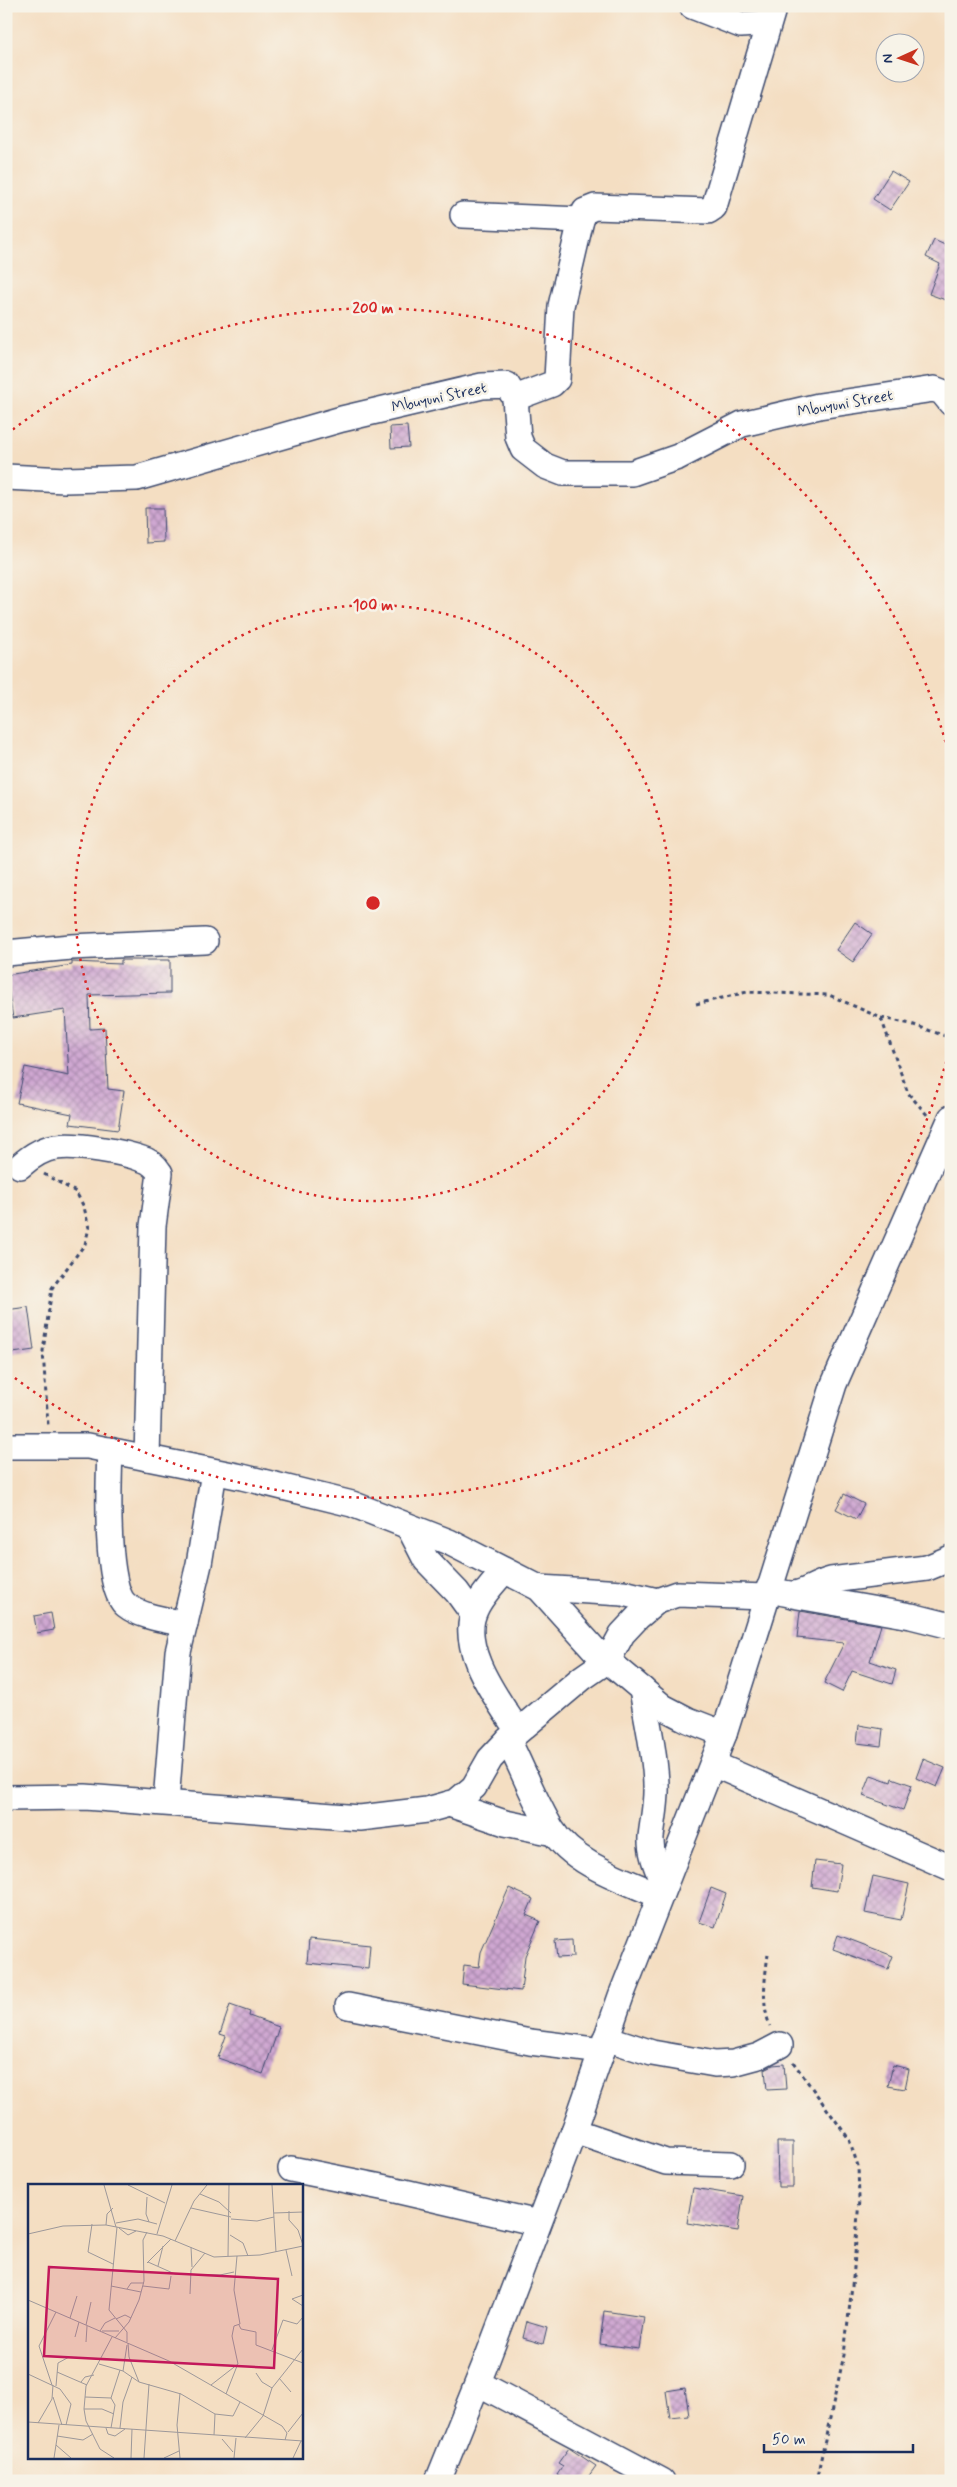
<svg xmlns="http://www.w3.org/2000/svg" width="957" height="2487" viewBox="0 0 957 2487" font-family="Mynerve,sans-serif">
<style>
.building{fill:url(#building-cross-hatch)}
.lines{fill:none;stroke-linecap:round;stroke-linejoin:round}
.minor-casing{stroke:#3c496d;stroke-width:28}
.path{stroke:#3c496d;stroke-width:3;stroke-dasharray:4 4;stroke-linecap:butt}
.minor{stroke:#fff;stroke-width:25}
.ring{fill:none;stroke:#d62828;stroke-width:2.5;stroke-dasharray:2.5 5}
.labels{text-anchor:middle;stroke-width:5;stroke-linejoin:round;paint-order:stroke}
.street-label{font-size:15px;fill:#1b2f5e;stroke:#f7f3e8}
.inset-road{fill:none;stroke:#9d989a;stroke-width:1}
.view{fill:#c2185b;fill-opacity:0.15;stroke:#c2185b;stroke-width:2.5}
.inset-edge{fill:none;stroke:#1b2f5e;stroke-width:2.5}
.centre{fill:#d62828;stroke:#f7f3e8;stroke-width:2.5}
.ring-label{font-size:15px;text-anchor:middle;font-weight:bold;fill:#d62828;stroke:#f7f3e8;stroke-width:5;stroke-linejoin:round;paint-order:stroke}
</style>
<defs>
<pattern id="building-cross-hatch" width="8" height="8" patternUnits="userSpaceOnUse" patternTransform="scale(1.25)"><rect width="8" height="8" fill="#cfa7d1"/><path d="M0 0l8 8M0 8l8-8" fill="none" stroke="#a788ad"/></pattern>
</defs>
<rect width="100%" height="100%" fill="#f7f3e8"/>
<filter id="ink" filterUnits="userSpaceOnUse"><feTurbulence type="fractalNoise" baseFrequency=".02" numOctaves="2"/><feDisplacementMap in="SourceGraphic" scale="10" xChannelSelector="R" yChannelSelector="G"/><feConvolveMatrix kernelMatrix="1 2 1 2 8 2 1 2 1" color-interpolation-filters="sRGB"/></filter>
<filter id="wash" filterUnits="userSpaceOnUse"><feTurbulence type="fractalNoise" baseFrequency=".0096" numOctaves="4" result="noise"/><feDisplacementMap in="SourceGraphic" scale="20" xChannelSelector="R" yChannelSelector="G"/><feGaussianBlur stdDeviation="1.12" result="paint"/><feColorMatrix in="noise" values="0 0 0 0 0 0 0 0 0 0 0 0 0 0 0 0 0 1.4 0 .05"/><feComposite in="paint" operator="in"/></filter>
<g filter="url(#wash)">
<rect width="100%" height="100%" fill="#f4dec2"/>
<g id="blocks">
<g class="building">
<polygon points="891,171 909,182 890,210 873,199"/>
<polygon points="934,240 947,246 949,240 951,241 951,302 929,294 940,264 926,257"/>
<polygon points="407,426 409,447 391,448 390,427"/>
<polygon points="145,508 163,508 164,542 146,543"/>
<polygon points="855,922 872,934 853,962 836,950"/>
<polygon points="121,960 170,960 170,993 89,995 90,1029 105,1028 108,1089 124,1091 118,1130 70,1124 72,1114 17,1103 25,1067 69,1076 65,1010 13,1018 6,975 72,965 72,962 121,964"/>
<polygon points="28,1307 34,1350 6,1354 6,1310"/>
<polygon points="844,1494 864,1504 856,1519 836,1509"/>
<polygon points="800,1611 881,1625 870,1661 896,1670 892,1684 852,1671 842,1692 824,1683 844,1643 797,1638"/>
<polygon points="51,1613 54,1630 37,1633 34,1616"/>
<polygon points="859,1725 883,1729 881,1746 857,1743"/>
<polygon points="923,1759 945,1768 937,1787 916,1778"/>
<polygon points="871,1775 891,1782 892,1778 912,1785 903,1810 863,1796"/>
<polygon points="815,1861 841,1864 837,1891 812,1887"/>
<polygon points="873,1876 909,1884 901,1920 865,1913"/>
<polygon points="509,1888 533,1899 526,1915 540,1921 525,1956 521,1991 462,1984 464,1965 479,1967 481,1952"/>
<polygon points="711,1888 726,1894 715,1927 699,1922"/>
<polygon points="838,1935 893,1956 888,1969 833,1949"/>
<polygon points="309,1939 370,1945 368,1969 307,1963"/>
<polygon points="572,1940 573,1957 557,1958 555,1941"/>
<polygon points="230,2005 250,2012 249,2016 279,2027 263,2074 218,2058 226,2036 220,2034"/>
<polygon points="784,2064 786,2089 767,2090 765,2069 773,2065"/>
<polygon points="893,2065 909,2069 905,2089 888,2086"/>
<polygon points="777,2142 793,2142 793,2187 778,2187"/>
<polygon points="693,2188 743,2196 738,2231 687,2223"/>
<polygon points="604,2311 644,2317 639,2349 600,2344"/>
<polygon points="527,2321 547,2327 543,2344 523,2338"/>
<polygon points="685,2388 689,2416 670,2418 666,2391"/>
<polygon points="569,2448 596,2466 585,2481 565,2481 557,2475 563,2466 558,2463"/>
</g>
</g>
</g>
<g filter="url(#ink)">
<use href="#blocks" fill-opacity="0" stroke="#3c496d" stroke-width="1"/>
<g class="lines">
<defs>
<g id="minor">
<polyline points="692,6 741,25 768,23"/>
<polyline points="463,215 581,220"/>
<polyline points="515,398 552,384 557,379 561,306 581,220 585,211 595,207 708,211 714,207 774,6"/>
<polyline points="6,477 65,480 137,478 342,419 482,386 507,385 515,398 518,437 523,449 545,466 563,473 632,473 678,457 742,424 819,406 934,389 942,392 951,403"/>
<polyline points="6,953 71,947 205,941"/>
<path d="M20 1166C30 1157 44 1148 57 1147 76 1144 124 1152 142 1159 150 1161 155 1165 160 1173L153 1226 147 1458"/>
<polyline points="6,1446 88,1446 242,1477 352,1504 449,1542 539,1588 594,1649 663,1707 688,1720 724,1734"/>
<path d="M110 1450C109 1479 104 1588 126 1605 141 1617 167 1620 185 1624"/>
<polyline points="409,1527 426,1560 457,1592 473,1614"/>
<path d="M504 1571C494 1583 482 1595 476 1608 456 1646 498 1700 518 1731"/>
<polyline points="539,1588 623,1593 657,1601"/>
<path d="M769 1588C801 1602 803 1588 831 1580L927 1568 951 1558"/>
<polyline points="792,1595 911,1616 951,1626"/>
<path d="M642 1689C647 1721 655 1752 656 1784 657 1802 653 1819 651 1837 650 1854 658 1870 664 1885"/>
<path d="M508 1740C523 1770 535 1802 552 1830 574 1865 625 1880 660 1896"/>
<polyline points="713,1764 951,1868"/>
<polyline points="6,1798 85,1797 360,1818 427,1810 456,1802 474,1787 490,1759 508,1740 582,1678 608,1660 622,1634 638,1617 657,1601 677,1594 766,1597"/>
<polyline points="166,1802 178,1652 199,1564 214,1472"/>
<polyline points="449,1804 505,1823 554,1833"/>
<polyline points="348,2006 530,2042 602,2051"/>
<polyline points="606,2038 652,2053 715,2064 733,2063 759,2056 780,2045"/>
<polyline points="574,2131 666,2162 731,2164"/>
<polyline points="291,2169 391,2189 538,2223"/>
<polyline points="478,2383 662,2481"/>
<polyline points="438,2481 484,2367 574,2131 621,1996 724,1734 834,1384 951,1118"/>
</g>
</defs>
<use href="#minor" class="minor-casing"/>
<g class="path">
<polyline points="696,1004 747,992 829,995 881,1018 908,1093 928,1116"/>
<polyline points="881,1018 911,1024 951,1038"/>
<polyline points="44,1174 76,1192 84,1207 89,1228 85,1244 52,1288 43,1351 48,1425"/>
<path d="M768 1954C765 1978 761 2003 770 2026"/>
<polyline points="793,2062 849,2139 858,2166 859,2199 854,2268 844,2355 816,2481"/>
</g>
<use href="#minor" class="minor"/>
</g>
</g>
<g class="ring">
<circle cx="373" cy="903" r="298"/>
<path d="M950 1047A595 595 0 0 1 7 1372M7 434A595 595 0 0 1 950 759"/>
</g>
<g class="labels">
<g class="street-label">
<text transform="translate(439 397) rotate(-12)" y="5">Mbuyuni Street</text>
<text transform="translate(845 403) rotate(-10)" y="5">Mbuyuni Street</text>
</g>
</g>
<g transform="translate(28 2184)">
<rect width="275" height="275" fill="#f4dec2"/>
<path class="inset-road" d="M76 1 88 43M100 1 137 19M244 1 248 68M172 10 191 18 203 29M119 13 118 30 121 38M163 24 203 33M261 27V36L270 46 275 61M246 29 275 28M203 35 229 37 246 33M88 39 110 35 129 40M64 40 60 68 85 80M78 41 79 30 85 24M89 43 81 126 99 148V158M91 44 100 51 108 47M0 50 35 42 78 41 135 52 186 73 232 71 275 62M129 50 144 1M202 51 215 59 220 72M147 57 166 17 179 1M163 63 164 83M258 66 264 92M200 72 201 1M120 78 147 90 192 91 206 88M119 79 143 55M130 82 135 62M83 102 113 108M115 102 141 105 143 92M99 105 103 99H116M162 110 163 86 177 69M275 111 264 115 275 122M0 116 141 177 254 242 259 249 257 256M42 134 49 112M88 135 97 131 103 134M58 141 63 118M211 141 213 145 228 148V161L275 179M72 147 77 139 87 134M74 147H91M47 153 51 138M84 153 58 202 56 225 58 237 72 265 86 274M87 154 101 138 111 116 116 97 115 56 119 48M58 158 59 142M100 159 101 173 111 198M244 166 255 136 269 140 275 133M71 180 95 187 111 198 153 210 187 230 205 232 212 218M95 187 99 161M29 188 59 201M228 189 234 198 244 204M0 190 32 205 43 220 38 241M251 194 263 208M53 198 57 193 66 191M24 201 11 162 28 128M183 201 210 180 204 152 206 142 212 140 206 106 209 72M28 202 30 179 41 173M198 210 209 182M25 213 34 241M57 213 83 214M56 225H74L86 230M0 238 275 257M10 239 24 215 25 201M78 244 80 250 87 252 97 245M83 244 87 221 83 214 92 186M92 244 95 218 104 193M260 248 275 229M186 251 187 230M29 252 55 256 65 250M217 254 235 232 244 204 275 165M194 255 205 268M28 261 43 274M26 274 31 241M103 274 104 245M116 274 121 200M136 274 151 267M152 274 149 241 152 209M206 274 208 254M265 274 273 257"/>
<path class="view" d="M21 83 250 95 246 184 16 172Z"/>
<rect width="275" height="275" class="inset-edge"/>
</g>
<circle cx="373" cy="903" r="8" class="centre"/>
<g class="ring-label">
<text x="373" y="313">200 m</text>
<text x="373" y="610">100 m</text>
</g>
<rect width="957" height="2487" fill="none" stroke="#f7f3e8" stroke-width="25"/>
<g transform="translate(900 58) rotate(267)"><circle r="24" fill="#f7f3e8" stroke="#9fa5b1"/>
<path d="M0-4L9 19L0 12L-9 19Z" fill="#c8321e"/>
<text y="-8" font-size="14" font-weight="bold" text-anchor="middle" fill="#1b2f5e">N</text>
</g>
<path d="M764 2444v8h149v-8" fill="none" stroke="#1b2f5e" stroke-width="2.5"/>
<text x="772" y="2444" font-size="15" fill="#1b2f5e" stroke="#f7f3e8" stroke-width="4" paint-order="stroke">50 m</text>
</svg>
